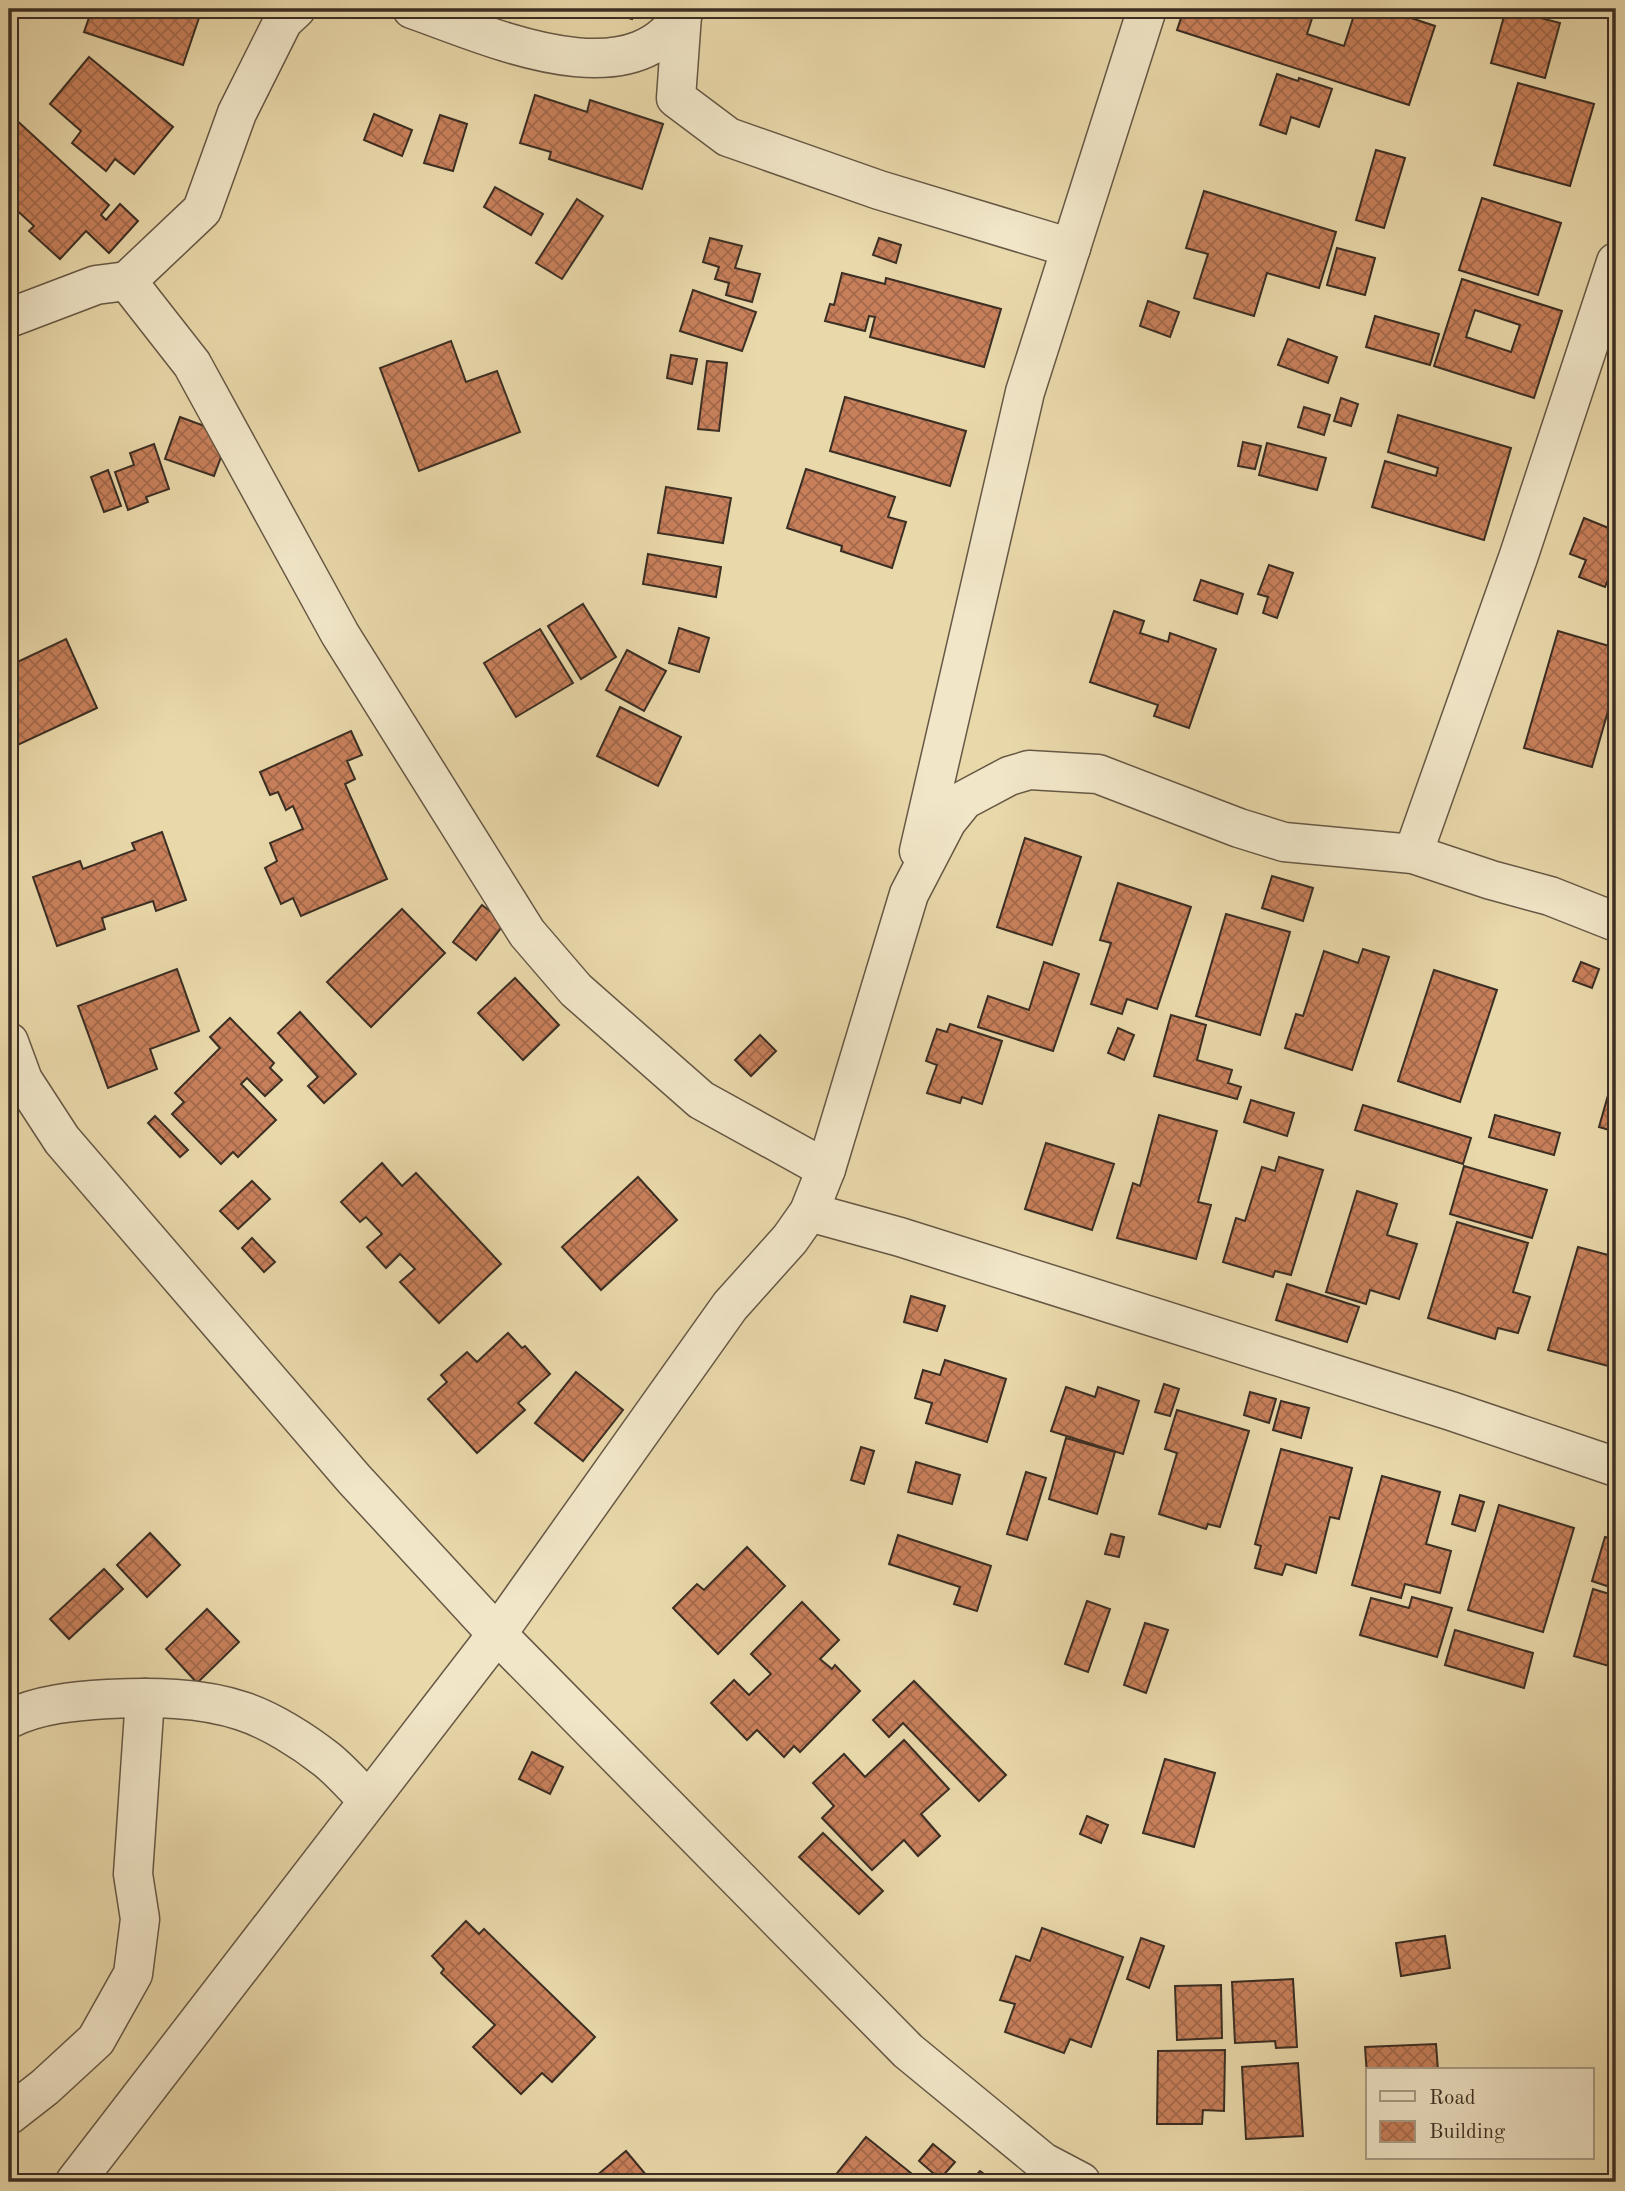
<svg xmlns="http://www.w3.org/2000/svg" width="1625" height="2191" viewBox="0 0 1625 2191" font-family="'Old Standard TT',serif">
<style>
.building{fill:url(#building-cross-hatch);stroke:#3b2e23;stroke-width:2;fill-rule:evenodd}
.lines{fill:none;stroke-linecap:round;stroke-linejoin:round}
.street-casing{stroke:#665845;stroke-width:41}
.street{stroke:#f1e6c8;stroke-width:38}
</style>
<defs>
<pattern id="building-cross-hatch" width="8" height="8" patternUnits="userSpaceOnUse" patternTransform="scale(1.75)"><rect width="8" height="8" fill="#c8805b"/><path d="M0 0l8 8M0 8l8-8" fill="none" stroke="#a4694b"/></pattern>
</defs>
<rect width="100%" height="100%" fill="#e9d8aa"/>
<filter id="stains"><feTurbulence type="fractalNoise" baseFrequency=".00286" numOctaves="4"/><feColorMatrix values="0 0 0 0 .2 0 0 0 0 .09 0 0 0 0 .02 0 0 0 .5 -.17"/></filter>
<radialGradient id="worn" r=".72"><stop offset=".6" stop-color="#630" stop-opacity="0"/><stop offset="1" stop-color="#630" stop-opacity=".3"/></radialGradient>
<g class="building">
<polygon points="92,9 202,9 183,65 84,32"/>
<polygon points="597,9 635,9 632,19"/>
<polygon points="1184,9 1315,9 1307,34 1344,46 1356,9 1384,9 1435,26 1409,105 1177,30"/>
<polygon points="1506,9 1560,23 1545,78 1491,63"/>
<polygon points="89,57 173,127 134,174 115,159 106,171 72,143 81,131 50,104"/>
<polygon points="1277,74 1298,81 1299,78 1332,89 1319,127 1291,117 1286,134 1260,125"/>
<polygon points="1518,83 1594,104 1570,186 1494,165"/>
<polygon points="535,95 587,112 590,100 663,124 642,189 549,159 551,152 520,143"/>
<polygon points="374,114 412,130 402,156 364,140"/>
<polygon points="440,115 467,124 453,171 424,163"/>
<polygon points="13,117 109,205 101,215 106,220 120,204 138,221 109,253 86,231 60,259 29,231 34,226 9,203 9,122"/>
<polygon points="1376,150 1405,158 1384,228 1356,220"/>
<polygon points="495,187 543,214 531,235 484,207"/>
<polygon points="1204,191 1336,232 1319,288 1267,273 1254,316 1194,298 1208,254 1186,248"/>
<polygon points="1482,198 1561,223 1538,295 1459,270"/>
<polygon points="577,199 603,216 562,279 536,263"/>
<polygon points="710,238 742,246 735,268 760,274 752,302 726,295 729,283 715,279 719,267 703,262"/>
<polygon points="879,238 901,245 896,263 873,255"/>
<polygon points="1337,248 1375,258 1365,295 1327,285"/>
<polygon points="842,273 885,284 886,278 1001,309 984,367 870,337 875,317 869,316 865,331 825,321 830,304 834,305"/>
<path d="M1462 279 1562 311 1534 398 1434 366ZM1475 310 1520 325 1511 352 1466 337Z"/>
<polygon points="693,290 756,312 742,351 680,331"/>
<polygon points="1148,301 1179,312 1170,337 1140,326"/>
<polygon points="1375,316 1439,334 1430,365 1366,347"/>
<polygon points="1288,339 1337,357 1328,383 1278,365"/>
<polygon points="451,341 466,382 497,371 520,432 419,471 380,368"/>
<polygon points="671,355 697,359 692,384 667,378"/>
<polygon points="707,361 727,363 719,431 698,429"/>
<polygon points="845,397 966,431 950,486 830,451"/>
<polygon points="1341,398 1358,404 1351,426 1334,421"/>
<polygon points="1304,407 1330,415 1324,435 1298,427"/>
<polygon points="1398,415 1511,448 1484,540 1372,507 1385,461 1436,476 1438,468 1388,452"/>
<polygon points="180,417 229,435 214,476 165,459"/>
<polygon points="1243,442 1261,446 1255,469 1238,466"/>
<polygon points="1267,443 1326,458 1317,490 1259,475"/>
<polygon points="154,444 169,489 146,497 148,502 128,510 115,472 134,465 130,453"/>
<polygon points="806,469 895,497 888,517 906,522 892,568 841,551 842,546 787,528"/>
<polygon points="108,470 121,506 104,512 91,477"/>
<polygon points="666,487 731,498 723,543 658,533"/>
<polygon points="1584,518 1616,531 1616,559 1605,587 1579,577 1586,560 1570,554"/>
<polygon points="648,554 721,567 716,597 643,584"/>
<polygon points="1269,565 1293,573 1277,618 1263,613 1268,597 1258,594"/>
<polygon points="1201,580 1243,594 1237,614 1194,600"/>
<polygon points="583,604 616,657 581,679 548,626"/>
<polygon points="1114,611 1144,621 1140,633 1168,642 1170,633 1216,649 1189,728 1154,716 1158,705 1090,682"/>
<polygon points="679,628 709,638 699,672 669,663"/>
<polygon points="540,629 573,683 516,717 484,663"/>
<polygon points="1558,631 1616,648 1616,683 1592,767 1524,748"/>
<polygon points="66,639 97,708 9,749 9,666"/>
<polygon points="627,650 666,671 644,711 606,690"/>
<polygon points="620,707 681,737 658,786 597,756"/>
<polygon points="351,731 362,755 347,761 355,779 345,784 387,879 301,916 293,898 281,904 265,868 277,861 270,843 303,829 293,806 286,810 278,792 270,795 260,772"/>
<polygon points="162,832 186,900 156,911 153,901 102,918 105,929 57,946 33,877 80,861 83,869 135,850 132,843"/>
<polygon points="1025,838 1081,857 1052,945 997,927"/>
<polygon points="1272,876 1313,888 1303,921 1262,908"/>
<polygon points="1118,883 1191,907 1157,1009 1127,999 1122,1014 1091,1004 1111,943 1100,940"/>
<polygon points="482,905 505,923 476,960 453,942"/>
<polygon points="402,909 445,953 371,1027 327,982"/>
<polygon points="1226,914 1290,932 1260,1035 1196,1016"/>
<polygon points="1363,949 1389,957 1352,1070 1285,1048 1296,1014 1303,1016 1324,951 1358,963"/>
<polygon points="1044,962 1079,974 1053,1051 978,1027 988,996 1029,1010"/>
<polygon points="1581,962 1599,969 1592,988 1573,981"/>
<polygon points="177,969 199,1031 150,1049 157,1069 108,1088 78,1006"/>
<polygon points="1434,970 1497,990 1460,1102 1398,1081"/>
<polygon points="515,978 559,1025 523,1060 478,1013"/>
<polygon points="300,1012 356,1074 324,1103 308,1086 318,1077 278,1033"/>
<polygon points="1171,1015 1206,1025 1197,1060 1232,1070 1228,1083 1241,1087 1237,1099 1154,1076"/>
<polygon points="230,1018 274,1063 270,1068 282,1080 265,1096 247,1078 241,1084 276,1120 238,1157 233,1152 221,1164 172,1114 184,1102 175,1093 220,1048 210,1037"/>
<polygon points="950,1024 1002,1041 982,1104 962,1097 960,1103 927,1093 937,1065 926,1061 937,1029 947,1032"/>
<polygon points="1118,1028 1134,1035 1124,1060 1108,1053"/>
<polygon points="760,1035 776,1051 751,1076 735,1060"/>
<polygon points="1616,1067 1616,1132 1599,1127"/>
<polygon points="1251,1100 1294,1113 1287,1136 1244,1122"/>
<polygon points="1363,1105 1471,1138 1463,1164 1355,1130"/>
<polygon points="1159,1115 1217,1131 1198,1202 1211,1205 1196,1259 1117,1238 1133,1183 1140,1186"/>
<polygon points="1495,1115 1560,1133 1554,1155 1489,1137"/>
<polygon points="155,1116 188,1150 180,1157 148,1123"/>
<polygon points="1046,1143 1114,1164 1092,1230 1025,1209"/>
<polygon points="1279,1157 1323,1170 1291,1275 1275,1271 1273,1277 1223,1262 1236,1218 1245,1221 1262,1167 1275,1171"/>
<polygon points="382,1163 402,1186 416,1173 501,1264 439,1323 400,1282 415,1269 400,1254 386,1268 367,1247 382,1234 366,1217 360,1222 341,1202"/>
<polygon points="1464,1166 1547,1190 1532,1238 1450,1214"/>
<polygon points="638,1177 677,1220 601,1290 562,1247"/>
<polygon points="252,1181 270,1199 238,1229 220,1211"/>
<polygon points="1357,1191 1397,1204 1387,1235 1417,1244 1399,1299 1370,1290 1366,1304 1326,1292"/>
<polygon points="1457,1222 1528,1243 1513,1292 1530,1297 1518,1333 1498,1328 1495,1339 1428,1318"/>
<polygon points="252,1238 275,1262 264,1272 242,1248"/>
<polygon points="1578,1247 1616,1257 1616,1353 1612,1367 1548,1350"/>
<polygon points="1287,1284 1359,1307 1347,1342 1276,1320"/>
<polygon points="911,1296 945,1306 937,1331 904,1322"/>
<polygon points="508,1333 522,1348 525,1346 550,1374 518,1403 525,1410 477,1453 428,1399 447,1382 441,1375 467,1352 477,1362"/>
<polygon points="945,1360 1006,1379 987,1442 926,1423 932,1403 915,1398 923,1370 940,1375"/>
<polygon points="576,1372 623,1410 583,1461 535,1423"/>
<polygon points="1164,1384 1179,1389 1170,1416 1155,1412"/>
<polygon points="1066,1387 1095,1397 1098,1387 1139,1401 1123,1454 1051,1431"/>
<polygon points="1250,1392 1276,1399 1269,1423 1244,1415"/>
<polygon points="1281,1401 1309,1408 1301,1438 1273,1430"/>
<polygon points="1177,1410 1249,1431 1220,1527 1208,1524 1206,1529 1159,1514 1177,1453 1165,1449"/>
<polygon points="1066,1438 1115,1452 1097,1514 1049,1499"/>
<polygon points="861,1447 874,1451 864,1484 851,1480"/>
<polygon points="1281,1449 1352,1468 1339,1519 1330,1517 1316,1573 1286,1564 1282,1575 1255,1568 1261,1546 1255,1544"/>
<polygon points="916,1462 960,1475 952,1504 908,1492"/>
<polygon points="1026,1472 1046,1478 1027,1540 1007,1534"/>
<polygon points="1382,1476 1440,1492 1426,1544 1451,1551 1440,1593 1405,1584 1401,1598 1352,1585"/>
<polygon points="1460,1495 1484,1502 1475,1531 1452,1524"/>
<polygon points="1499,1505 1574,1528 1543,1632 1468,1610"/>
<polygon points="150,1533 180,1565 147,1597 117,1565"/>
<polygon points="1111,1534 1124,1537 1119,1557 1105,1554"/>
<polygon points="898,1535 991,1566 977,1611 954,1604 960,1587 889,1564"/>
<polygon points="1605,1537 1616,1540 1616,1589 1592,1581"/>
<polygon points="747,1547 785,1586 718,1654 673,1608 697,1584 704,1590"/>
<polygon points="104,1569 123,1589 69,1639 50,1619"/>
<polygon points="1593,1589 1616,1596 1616,1668 1574,1656"/>
<polygon points="1412,1597 1452,1608 1437,1657 1360,1635 1371,1598 1409,1608"/>
<polygon points="1087,1601 1110,1609 1088,1672 1065,1664"/>
<polygon points="802,1602 839,1640 820,1659 832,1669 835,1665 860,1691 800,1752 794,1746 784,1757 757,1730 747,1740 711,1703 734,1680 749,1695 771,1674 751,1654"/>
<polygon points="207,1609 239,1642 197,1683 166,1649"/>
<polygon points="1145,1623 1168,1630 1146,1693 1124,1685"/>
<polygon points="1455,1630 1533,1653 1524,1688 1445,1665"/>
<polygon points="914,1681 1006,1775 979,1801 903,1723 889,1737 873,1720"/>
<polygon points="904,1740 949,1789 921,1814 940,1836 918,1856 904,1840 872,1870 822,1818 834,1806 813,1783 844,1754 865,1777"/>
<polygon points="532,1752 563,1767 550,1794 519,1779"/>
<polygon points="1165,1759 1215,1773 1194,1847 1143,1833"/>
<polygon points="1087,1816 1108,1825 1101,1843 1080,1834"/>
<polygon points="823,1833 883,1891 859,1914 799,1857"/>
<polygon points="466,1921 479,1934 484,1929 595,2037 552,2082 542,2073 521,2094 473,2047 495,2025 441,1973 444,1969 432,1956"/>
<polygon points="1042,1928 1123,1957 1091,2047 1070,2039 1064,2053 1005,2032 1015,2004 1000,2000 1016,1956 1030,1961"/>
<polygon points="1445,1936 1450,1968 1401,1976 1396,1943"/>
<polygon points="1141,1938 1164,1946 1149,1988 1127,1979"/>
<polygon points="1293,1979 1297,2047 1276,2048 1275,2041 1235,2043 1232,1982"/>
<polygon points="1221,1985 1222,2038 1177,2040 1175,1986"/>
<polygon points="1436,2044 1438,2070 1368,2070 1368,2090 1365,2047"/>
<polygon points="1225,2050 1224,2111 1203,2110 1202,2124 1157,2124 1158,2051"/>
<polygon points="1298,2063 1303,2136 1246,2139 1242,2067"/>
<polygon points="866,2137 922,2182 830,2182"/>
<polygon points="933,2144 955,2162 940,2179 919,2161"/>
<polygon points="626,2151 652,2182 589,2182"/>
<polygon points="980,2171 995,2182 970,2182"/>
</g>
<g class="lines">
<defs>
<g id="street">
<path d="M412 9C487 35 635 105 685 9"/>
<polyline points="682,15 676,98 728,137 879,190 1071,248"/>
<polyline points="127,281 202,210 237,113 283,21 296,9"/>
<polyline points="9,318 96,285 127,281 192,364 340,634 527,933 576,990 701,1100 826,1169"/>
<polyline points="919,851 1025,392 1147,9"/>
<polyline points="1413,854 1519,555 1616,262"/>
<polyline points="9,1042 23,1080 62,1140 354,1479 497,1634 908,2051 1043,2162 1081,2182"/>
<polyline points="809,1212 900,1237 1451,1411 1616,1467"/>
<path d="M9 1719C39 1704 75 1701 108 1699 152 1697 200 1697 242 1711 270 1720 303 1741 326 1759 341 1771 355 1787 368 1801"/>
<polyline points="9,2115 45,2087 96,2040 133,1974 140,1919 133,1874 145,1698"/>
<polyline points="75,2182 497,1634 730,1306 790,1239 809,1212 826,1169 909,894 947,821 964,800 1009,776 1029,770 1098,774 1239,828 1284,842 1413,854 1491,880 1550,896 1616,922"/>
</g>
</defs>
<use href="#street" class="street-casing"/>
<use href="#street" class="street"/>
</g>
<rect width="1625" height="2191" fill="none" stroke="#e9d8aa" stroke-width="35"/>
<rect x="10" y="10" width="1604" height="2170" fill="none" stroke="#3b2e23" stroke-width="3.5"/>
<rect x="18" y="18" width="1590" height="2156" fill="none" stroke="#3b2e23" stroke-width="2"/>
<rect x="1366" y="2068" width="228" height="91" fill="#f1e6c8" stroke="#a89c86" stroke-width="2"/>
<rect x="1380" y="2091" width="35" height="10" fill="#f1e6c8" stroke="#a89c86" stroke-width="2"/>
<text x="1429" y="2104" font-size="21" fill="#3b2e23">Road</text>
<rect x="1380" y="2121" width="35" height="21" fill="url(#building-cross-hatch)" stroke="#a89c86" stroke-width="2"/>
<text x="1429" y="2138" font-size="21" fill="#3b2e23">Building</text>
<rect width="100%" height="100%" filter="url(#stains)"/>
<rect width="100%" height="100%" fill="url(#worn)"/>
</svg>
